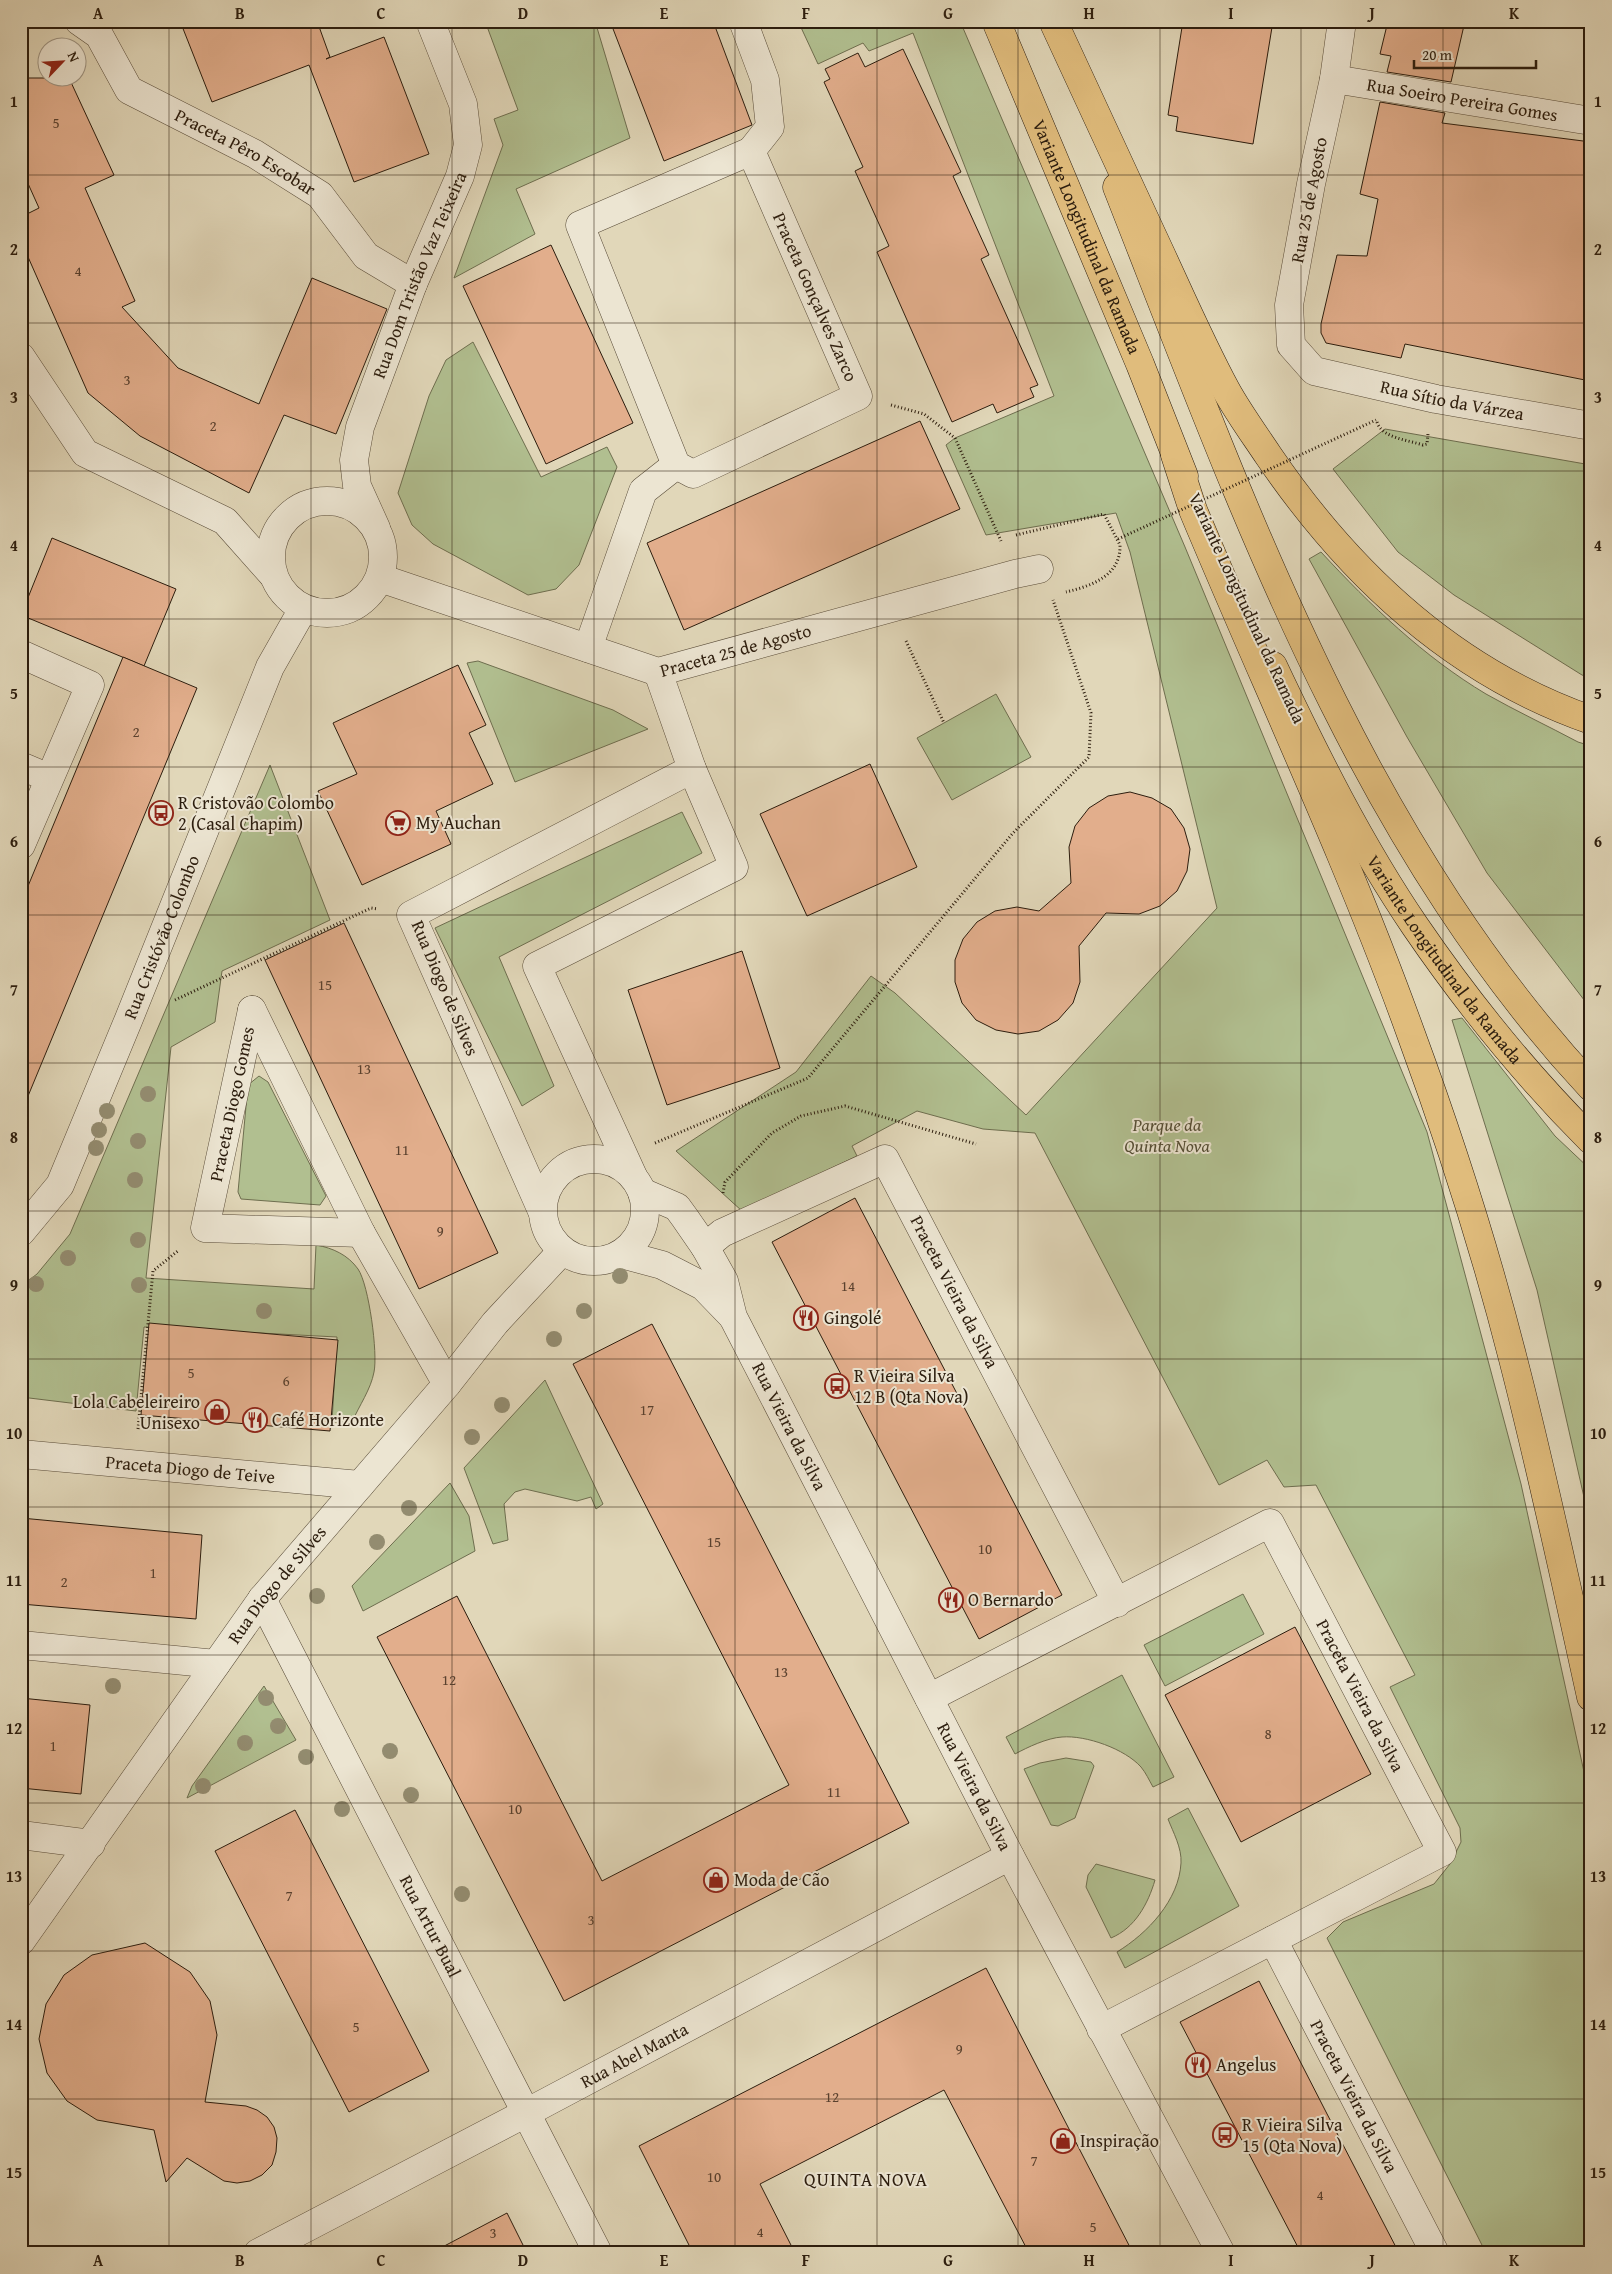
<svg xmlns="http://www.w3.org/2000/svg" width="1612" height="2274" viewBox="0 0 1612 2274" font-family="'Gentium Book Plus',serif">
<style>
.green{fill:#b1bf90;stroke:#6e6e4f}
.building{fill:#e2ae8c;stroke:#2c1d0e}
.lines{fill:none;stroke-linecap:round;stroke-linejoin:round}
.minor-casing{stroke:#594c39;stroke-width:29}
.major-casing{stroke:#2c1d0e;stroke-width:29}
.highway-casing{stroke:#2c1d0e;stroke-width:29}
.path{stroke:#2c1d0e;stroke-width:3;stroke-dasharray:1 2.5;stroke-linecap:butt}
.minor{stroke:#ece5d2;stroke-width:28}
.major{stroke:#e0bc7c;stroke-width:28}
.highway{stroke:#e0bc7c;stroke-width:28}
.path-bridge{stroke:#2c1d0e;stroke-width:3;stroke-dasharray:1 2.5;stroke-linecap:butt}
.tree{fill:#938c70}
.grid{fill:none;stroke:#2c1d0e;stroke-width:1;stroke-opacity:0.55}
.labels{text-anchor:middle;stroke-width:4;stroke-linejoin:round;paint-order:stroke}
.number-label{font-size:15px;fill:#5a412e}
.street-label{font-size:18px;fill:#2c1d0e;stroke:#ece5d2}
.poi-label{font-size:18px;fill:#2c1d0e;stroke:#ece5d2;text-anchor:start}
.park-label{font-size:18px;font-style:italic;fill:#544e35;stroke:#ece5d2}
.neighbourhood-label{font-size:19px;letter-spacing:1px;fill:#2c1d0e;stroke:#ece5d2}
.neatline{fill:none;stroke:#2c1d0e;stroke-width:2}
.grid-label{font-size:16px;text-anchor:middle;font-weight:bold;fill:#2c1d0e}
</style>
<rect width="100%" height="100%" fill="#e1d7b9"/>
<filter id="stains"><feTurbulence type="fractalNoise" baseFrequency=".004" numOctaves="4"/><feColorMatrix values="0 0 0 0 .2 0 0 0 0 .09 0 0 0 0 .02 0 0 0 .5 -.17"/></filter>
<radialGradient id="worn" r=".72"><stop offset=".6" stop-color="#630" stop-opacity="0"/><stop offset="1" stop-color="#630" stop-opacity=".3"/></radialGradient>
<g class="green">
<polygon points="485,21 595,21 630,138 516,189 535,234 454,278 503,145 494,119 518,110"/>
<polygon points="798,21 960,21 1185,547 1427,1132 1521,1484 1591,1804 1591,2253 1517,2253 1516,2248 1485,2251 1327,1938 1343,1922 1434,1884 1450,1864 1461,1842 1460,1828 1390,1687 1415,1675 1316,1485 1284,1487 1267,1460 1219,1485 1035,1133 983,1129 917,1111 852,1146 857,1156 742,1211 676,1151 796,1072 871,976 895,993 1026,1115 1217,908 1130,552 1116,513 986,535 946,445 955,438 1054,396 913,33 869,51 863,43 818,64"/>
<polygon points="473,342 541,477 607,447 617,467 579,565 556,589 528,595 433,544 412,525 398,493 429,396 446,360"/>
<polygon points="1385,429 1591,465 1591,678 1582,675 1454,595 1398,552 1333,469"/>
<path d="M1321 552C1370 605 1424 657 1486 694 1516 711 1548 726 1578 742L1591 746V1009L1487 873 1407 737 1309 559Z"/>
<polygon points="478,661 613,710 648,729 515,782 467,663"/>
<polygon points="996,694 1031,757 952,800 917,738"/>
<path d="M270 765 330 920 222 971 215 1022 171 1047 146 1278 314 1289 316 1245C333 1248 348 1255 358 1269 369 1285 378 1354 374 1372 371 1389 359 1406 352 1422H332L337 1337 144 1327 136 1411 21 1397V1286L37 1274 70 1234Z"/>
<polygon points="682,812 702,853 499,957 554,1086 522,1106 435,928"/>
<polygon points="1462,1018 1555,1136 1591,1170 1591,1528 1537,1290 1452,1020"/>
<polygon points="259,1076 268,1082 326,1196 320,1205 241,1199 238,1192 248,1085"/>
<polygon points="545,1380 603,1504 596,1509 591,1497 577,1501 525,1489 515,1492 504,1504 508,1540 493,1544 464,1468"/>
<polygon points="450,1483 469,1516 475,1551 363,1611 352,1586"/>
<polygon points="1243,1594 1264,1634 1165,1686 1144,1645"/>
<path d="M1122 1675 1174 1777 1153 1787C1149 1780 1146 1773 1141 1767 1125 1749 1086 1735 1062 1737 1047 1738 1028 1747 1015 1754L1006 1737Z"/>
<polygon points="264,1686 296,1740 187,1798 192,1786"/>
<polygon points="1066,1758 1091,1762 1094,1766 1075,1818 1058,1826 1051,1825 1024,1769 1040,1763"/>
<path d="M1188 1808 1239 1906 1125 1968 1117 1952C1148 1933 1179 1900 1181 1863 1182 1848 1173 1832 1168 1819Z"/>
<path d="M1096 1864 1155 1880C1148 1904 1135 1928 1111 1938L1086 1887 1088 1875Z"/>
</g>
<g class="building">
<polygon points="180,21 317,21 330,57 326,59 384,37 429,154 354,182 309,65 212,102"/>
<polygon points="610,21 713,21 752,125 664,161"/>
<polygon points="1183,21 1273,21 1253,144 1176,131 1178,117 1168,115"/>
<polygon points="1388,21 1465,21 1451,82 1387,72 1391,56 1380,54"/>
<polygon points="903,49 961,172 953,176 989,255 981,259 1038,385 1030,388 1034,397 997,413 993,404 952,422 877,252 889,246 855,171 863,167 824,82 830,79 825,69 858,53 865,67"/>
<polygon points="21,78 69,78 114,175 85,188 135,301 122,307 178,368 259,404 312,278 387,309 336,434 284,415 249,493 140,436 88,393 21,241 21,217 39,208 21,168"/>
<polygon points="1380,102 1445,113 1442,123 1591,142 1591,348 1585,380 1405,344 1401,358 1326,343 1321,333 1321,324 1337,255 1367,256 1378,199 1360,194"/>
<polygon points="551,245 633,423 546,464 463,286"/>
<polygon points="920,421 960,509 684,630 647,543"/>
<polygon points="52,538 176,589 144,666 21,615"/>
<polygon points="123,657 197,688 21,1113 21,903"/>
<polygon points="458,665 486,725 469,733 493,784 436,811 451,844 362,885 318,791 357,774 333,723"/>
<polygon points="870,764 917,867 807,916 760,814"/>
<polygon points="1130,792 1152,798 1171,809 1184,828 1190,849 1187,871 1177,891 1160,906 1139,914 1106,913 1079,946 1080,982 1073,1003 1058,1020 1039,1031 1018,1034 996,1030 976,1020 962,1003 955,982 955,960 963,939 977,922 995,911 1017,907 1039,911 1071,883 1069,847 1075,826 1089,808 1108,796"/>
<polygon points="344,923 498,1253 419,1289 265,960"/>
<polygon points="742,951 780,1068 667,1105 628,990"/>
<polygon points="855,1198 1062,1595 979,1639 772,1242"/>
<polygon points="149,1323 338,1340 330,1431 141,1415"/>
<polygon points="652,1324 909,1823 564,2001 377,1637 457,1596 602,1881 789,1785 573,1364"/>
<polygon points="21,1518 202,1535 196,1619 21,1604"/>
<polygon points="1295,1627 1371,1774 1241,1842 1165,1695"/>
<polygon points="21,1698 90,1705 81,1794 21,1788"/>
<polygon points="295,1810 429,2071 349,2112 215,1851"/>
<polygon points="145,1943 190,1972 210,2001 217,2035 205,2102 246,2106 257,2110 267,2117 274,2127 277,2138 276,2152 272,2165 262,2175 250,2181 237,2183 224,2181 187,2158 166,2182 154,2130 97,2120 67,2101 47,2073 39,2039 46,2004 64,1975 92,1955"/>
<polygon points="986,1968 1133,2253 1029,2253 944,2090 760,2184 795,2253 693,2253 639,2146"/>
<polygon points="1259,1981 1325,2110 1399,2253 1301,2253 1180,2022"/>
<polygon points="507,2213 527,2253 431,2253"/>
</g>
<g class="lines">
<defs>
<g id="minor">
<path id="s1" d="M79 21 99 35 129 90 255 154 320 195 366 256 413 284"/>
<polyline points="743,21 765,80 770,127 751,151"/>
<path id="s2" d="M1342 21 1334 79 1311 184 1289 305 1291 345 1314 371 1436 399 1591 426"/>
<path id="s3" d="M1334 79 1591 121"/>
<polygon points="751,151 858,396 693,474 676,465 580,225"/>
<polyline points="21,357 85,453 225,521 273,575"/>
<circle cx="327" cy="557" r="56"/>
<path id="s4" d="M376 528 357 486 354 460 360 427 413 284 460 176 468 145 463 104 430 21"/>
<path id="s5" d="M380 578 658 672 1015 574 1039 569"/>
<polyline points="588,648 643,491 676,465"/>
<polyline points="21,654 90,685 21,845"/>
<polyline points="21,766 49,778"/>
<polyline points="252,1010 361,1233 447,1384"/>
<polyline points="252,1010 205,1228 361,1233"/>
<circle cx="594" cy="1210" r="51"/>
<polyline points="633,1176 537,966 734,867 692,769 658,672"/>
<path id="s6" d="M642 1192 677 1207 685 1218 705 1247 724 1281 733 1317 1010 1856 1221 2253"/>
<polyline points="542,1211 411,915 692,769"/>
<path id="s7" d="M21 1232 60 1185 128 1021 270 667 303 609"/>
<path id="s8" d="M705 1247 722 1233 885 1159 1117 1603"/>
<polyline points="621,1254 662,1265 703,1286 732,1316"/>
<path id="s9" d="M21 1454 360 1485"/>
<path id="s10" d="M262 1599 598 2253"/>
<polyline points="21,1645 216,1664"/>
<path id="s11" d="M929 1698 1270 1523 1442 1852 1101 2029"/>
<polyline points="21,1835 91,1844"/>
<path id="s12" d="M1273 1940 1435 2253"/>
<path id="s13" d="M21 1941 262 1599 447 1384 495 1323 562 1251"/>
<path id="s14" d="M258 2253 526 2113 1010 1856"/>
</g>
<g id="major">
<path id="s15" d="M996 21 1140 364 1184 476"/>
<path d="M1117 187C1241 502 1357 835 1591 1087"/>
<path id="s16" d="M1273 666C1315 755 1360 845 1415 926 1467 1002 1526 1075 1591 1140"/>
</g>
<g id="highway">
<path d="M1053 21C1086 93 1120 165 1153 237 1177 288 1199 340 1226 390 1238 412 1254 434 1268 455 1349 574 1453 672 1591 720"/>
<path d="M1175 455 1193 510C1266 685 1347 856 1411 1034 1450 1140 1485 1249 1513 1359 1542 1471 1566 1584 1591 1697"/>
</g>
</defs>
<use href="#minor" class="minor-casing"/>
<use href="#major" class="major-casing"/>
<use href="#highway" class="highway-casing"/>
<g class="path">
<polyline points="891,405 924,414 955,438 1001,541"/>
<path d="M1377 422C1382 438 1408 440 1423 445L1427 444 1428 434"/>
<path d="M1016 535 1104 514 1120 545C1121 576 1091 586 1066 592"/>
<polyline points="906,641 944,723"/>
<polyline points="175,1000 371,908 378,909"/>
<polyline points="655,1143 808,1078 1013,833 1089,757 1091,713 1053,600"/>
<polyline points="723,1193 725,1182 772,1133 801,1116 845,1106 976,1144"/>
<polyline points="138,1429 153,1271 179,1250"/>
</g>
<use href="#minor" class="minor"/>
<use href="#major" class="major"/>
<use href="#highway" class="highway"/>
<polyline class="path-bridge" points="1118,539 1376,420"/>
</g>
<g class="tree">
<circle cx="148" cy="1094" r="8"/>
<circle cx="107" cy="1111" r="8"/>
<circle cx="99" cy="1130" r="8"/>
<circle cx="138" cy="1141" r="8"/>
<circle cx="96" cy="1148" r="8"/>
<circle cx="135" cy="1180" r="8"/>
<circle cx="138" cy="1240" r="8"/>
<circle cx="68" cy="1258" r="8"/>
<circle cx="620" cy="1276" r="8"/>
<circle cx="36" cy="1284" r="8"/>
<circle cx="139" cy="1285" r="8"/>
<circle cx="264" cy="1311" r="8"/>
<circle cx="584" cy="1311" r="8"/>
<circle cx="554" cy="1339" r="8"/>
<circle cx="502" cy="1405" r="8"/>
<circle cx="472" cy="1437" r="8"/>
<circle cx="409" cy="1508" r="8"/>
<circle cx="377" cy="1542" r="8"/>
<circle cx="317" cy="1596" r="8"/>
<circle cx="113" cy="1686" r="8"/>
<circle cx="266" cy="1698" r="8"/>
<circle cx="278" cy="1726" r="8"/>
<circle cx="245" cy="1743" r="8"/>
<circle cx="390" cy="1751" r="8"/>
<circle cx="306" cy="1757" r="8"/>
<circle cx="203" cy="1786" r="8"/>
<circle cx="411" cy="1795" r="8"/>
<circle cx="342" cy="1809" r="8"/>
<circle cx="462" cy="1894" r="8"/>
</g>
<path class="grid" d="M169 21V2253M311 21V2253M452 21V2253M594 21V2253M735 21V2253M877 21V2253M1018 21V2253M1160 21V2253M1301 21V2253M1443 21V2253M21 175H1591M21 323H1591M21 471H1591M21 619H1591M21 767H1591M21 915H1591M21 1063H1591M21 1211H1591M21 1359H1591M21 1507H1591M21 1655H1591M21 1803H1591M21 1951H1591M21 2099H1591"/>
<defs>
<symbol id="bus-ring" viewBox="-11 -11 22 22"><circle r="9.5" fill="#ece5d2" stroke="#8f2418" stroke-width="1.5"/><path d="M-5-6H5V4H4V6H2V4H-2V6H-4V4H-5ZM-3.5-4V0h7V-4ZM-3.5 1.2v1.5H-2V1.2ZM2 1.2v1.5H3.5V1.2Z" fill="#8f2418"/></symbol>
<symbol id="supermarket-ring" viewBox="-11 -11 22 22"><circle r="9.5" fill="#ece5d2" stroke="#8f2418" stroke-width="1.5"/><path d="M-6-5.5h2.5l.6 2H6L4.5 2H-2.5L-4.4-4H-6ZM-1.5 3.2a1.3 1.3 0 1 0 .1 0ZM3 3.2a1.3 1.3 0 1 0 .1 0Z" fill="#8f2418"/></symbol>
<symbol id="restaurant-ring" viewBox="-11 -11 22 22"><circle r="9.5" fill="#ece5d2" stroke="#8f2418" stroke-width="1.5"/><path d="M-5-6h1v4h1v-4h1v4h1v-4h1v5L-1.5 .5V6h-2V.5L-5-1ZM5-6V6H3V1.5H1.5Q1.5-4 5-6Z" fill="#8f2418"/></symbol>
<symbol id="shop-ring" viewBox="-11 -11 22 22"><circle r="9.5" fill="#ece5d2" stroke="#8f2418" stroke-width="1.5"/><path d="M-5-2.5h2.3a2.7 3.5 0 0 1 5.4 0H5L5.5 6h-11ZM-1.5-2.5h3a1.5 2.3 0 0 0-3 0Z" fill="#8f2418"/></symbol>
</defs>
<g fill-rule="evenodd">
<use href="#bus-ring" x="147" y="799" width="28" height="28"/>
<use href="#supermarket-ring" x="384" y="809" width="28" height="28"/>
<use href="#restaurant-ring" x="792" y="1304" width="28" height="28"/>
<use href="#bus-ring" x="823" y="1372" width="28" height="28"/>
<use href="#shop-ring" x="203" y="1398" width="28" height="28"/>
<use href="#restaurant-ring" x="241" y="1406" width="28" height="28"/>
<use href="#restaurant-ring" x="937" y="1586" width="28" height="28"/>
<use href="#shop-ring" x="702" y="1866" width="28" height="28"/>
<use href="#restaurant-ring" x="1184" y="2051" width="28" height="28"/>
<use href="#bus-ring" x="1211" y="2121" width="28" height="28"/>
<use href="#shop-ring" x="1049" y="2127" width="28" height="28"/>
</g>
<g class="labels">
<g class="number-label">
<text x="56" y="128">5</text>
<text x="78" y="276">4</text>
<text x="127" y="385">3</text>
<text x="213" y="431">2</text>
<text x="136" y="737">2</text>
<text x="325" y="990">15</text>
<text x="364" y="1074">13</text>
<text x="402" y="1155">11</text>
<text x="440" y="1236">9</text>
<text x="848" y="1291">14</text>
<text x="191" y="1378">5</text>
<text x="286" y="1386">6</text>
<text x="647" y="1415">17</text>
<text x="714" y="1547">15</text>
<text x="985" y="1554">10</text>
<text x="153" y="1578">1</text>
<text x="64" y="1587">2</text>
<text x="781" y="1677">13</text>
<text x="449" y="1685">12</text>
<text x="1268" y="1739">8</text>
<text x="53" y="1751">1</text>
<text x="834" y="1797">11</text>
<text x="515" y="1814">10</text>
<text x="289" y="1901">7</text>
<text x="591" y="1925">3</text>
<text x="356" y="2032">5</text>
<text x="959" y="2054">9</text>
<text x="832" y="2102">12</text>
<text x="1034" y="2166">7</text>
<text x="714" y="2182">10</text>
<text x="1320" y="2200">4</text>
<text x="1093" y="2232">5</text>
<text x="760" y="2237">4</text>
<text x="493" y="2238">3</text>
</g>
<g class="street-label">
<text dy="6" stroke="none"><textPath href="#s3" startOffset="130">Rua Soeiro Pereira Gomes</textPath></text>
<text dy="6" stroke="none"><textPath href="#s1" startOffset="219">Praceta Pêro Escobar</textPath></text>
<text transform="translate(1309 200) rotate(-79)" y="6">Rua 25 de Agosto</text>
<text dy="6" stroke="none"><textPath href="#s15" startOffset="234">Variante Longitudinal da Ramada</textPath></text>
<text dy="6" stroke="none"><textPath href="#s4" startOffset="269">Rua Dom Tristão Vaz Teixeira</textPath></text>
<text transform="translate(815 297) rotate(66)" y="6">Praceta Gonçalves Zarco</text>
<text dy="6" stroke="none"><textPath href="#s2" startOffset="505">Rua Sítio da Várzea</textPath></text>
<text transform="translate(1247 608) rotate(65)" y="6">Variante Longitudinal da Ramada</text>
<text dy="6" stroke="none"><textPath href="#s5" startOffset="374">Praceta 25 de Agosto</textPath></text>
<text dy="6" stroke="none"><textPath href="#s7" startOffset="329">Rua Cristóvão Colombo</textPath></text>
<text dy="6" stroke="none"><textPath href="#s16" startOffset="341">Variante Longitudinal da Ramada</textPath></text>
<text transform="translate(445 988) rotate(67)" y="6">Rua Diogo de Silves</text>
<text transform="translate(232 1104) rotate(-78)" y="6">Praceta Diogo Gomes</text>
<text dy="6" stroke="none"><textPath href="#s8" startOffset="351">Praceta Vieira da Silva</textPath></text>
<text dy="6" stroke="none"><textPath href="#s6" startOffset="286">Rua Vieira da Silva</textPath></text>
<text dy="6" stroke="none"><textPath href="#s9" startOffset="170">Praceta Diogo de Teive</textPath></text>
<text dy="6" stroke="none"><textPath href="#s13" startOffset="439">Rua Diogo de Silves</textPath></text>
<text dy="6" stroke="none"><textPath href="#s11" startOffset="578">Praceta Vieira da Silva</textPath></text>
<text dy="6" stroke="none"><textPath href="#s6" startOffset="691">Rua Vieira da Silva</textPath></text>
<text dy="6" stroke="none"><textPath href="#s10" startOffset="368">Rua Artur Bual</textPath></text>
<text dy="6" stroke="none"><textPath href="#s14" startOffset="425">Rua Abel Manta</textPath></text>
<text dy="6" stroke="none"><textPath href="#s12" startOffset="176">Praceta Vieira da Silva</textPath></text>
</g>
<g class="poi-label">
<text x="178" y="809">R Cristovão Colombo<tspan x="178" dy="21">2 (Casal Chapim)</tspan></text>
<text x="416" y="829">My Auchan</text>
<text x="824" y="1324">Gingolé</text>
<text x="854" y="1382">R Vieira Silva<tspan x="854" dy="21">12 B (Qta Nova)</tspan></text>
<text x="200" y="1408" text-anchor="end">Lola Cabeleireiro<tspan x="200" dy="21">Unisexo</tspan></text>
<text x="272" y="1426">Café Horizonte</text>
<text x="968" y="1606">O Bernardo</text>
<text x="734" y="1886">Moda de Cão</text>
<text x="1216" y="2071">Angelus</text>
<text x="1242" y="2131">R Vieira Silva<tspan x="1242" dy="21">15 (Qta Nova)</tspan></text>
<text x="1080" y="2147">Inspiração</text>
</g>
<g class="park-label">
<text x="1167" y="1131">Parque da<tspan x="1167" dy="21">Quinta Nova</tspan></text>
</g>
<g class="neighbourhood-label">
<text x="866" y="2186">QUINTA NOVA</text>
</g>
</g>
<rect width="1612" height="2274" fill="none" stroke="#e1d7b9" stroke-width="55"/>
<g transform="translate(62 62) rotate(65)"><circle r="24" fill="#ece5d2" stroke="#9f9584"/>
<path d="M0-4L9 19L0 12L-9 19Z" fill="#8f2418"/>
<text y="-8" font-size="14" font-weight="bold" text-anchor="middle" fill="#2c1d0e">N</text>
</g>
<path d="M1414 60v8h122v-8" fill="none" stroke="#2c1d0e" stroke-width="2.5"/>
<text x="1422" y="60" font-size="15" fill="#2c1d0e" stroke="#ece5d2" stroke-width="4" paint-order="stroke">20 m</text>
<rect x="28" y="28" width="1556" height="2218" class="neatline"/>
<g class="grid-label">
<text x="98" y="19">A</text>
<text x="240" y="19">B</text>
<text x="381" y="19">C</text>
<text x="523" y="19">D</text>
<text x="664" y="19">E</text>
<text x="806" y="19">F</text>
<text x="948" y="19">G</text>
<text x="1089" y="19">H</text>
<text x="1231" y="19">I</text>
<text x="1372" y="19">J</text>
<text x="1514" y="19">K</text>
<text x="14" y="107">1</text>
<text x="1598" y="107">1</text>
<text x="14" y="255">2</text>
<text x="1598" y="255">2</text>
<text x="14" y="403">3</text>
<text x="1598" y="403">3</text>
<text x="14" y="551">4</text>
<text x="1598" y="551">4</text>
<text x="14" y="699">5</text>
<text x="1598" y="699">5</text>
<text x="14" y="847">6</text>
<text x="1598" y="847">6</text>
<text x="14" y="995">7</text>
<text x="1598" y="995">7</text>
<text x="14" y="1143">8</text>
<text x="1598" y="1143">8</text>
<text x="14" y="1291">9</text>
<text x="1598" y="1291">9</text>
<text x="14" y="1439">10</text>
<text x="1598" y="1439">10</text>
<text x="14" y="1586">11</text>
<text x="1598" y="1586">11</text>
<text x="14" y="1734">12</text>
<text x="1598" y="1734">12</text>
<text x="14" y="1882">13</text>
<text x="1598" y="1882">13</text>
<text x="14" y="2030">14</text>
<text x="1598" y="2030">14</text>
<text x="14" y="2178">15</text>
<text x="1598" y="2178">15</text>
<text x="98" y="2266">A</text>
<text x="240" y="2266">B</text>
<text x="381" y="2266">C</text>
<text x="523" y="2266">D</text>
<text x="664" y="2266">E</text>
<text x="806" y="2266">F</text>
<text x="948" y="2266">G</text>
<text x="1089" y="2266">H</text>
<text x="1231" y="2266">I</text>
<text x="1372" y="2266">J</text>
<text x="1514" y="2266">K</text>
</g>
<rect width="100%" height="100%" filter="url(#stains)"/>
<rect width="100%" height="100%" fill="url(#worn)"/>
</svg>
